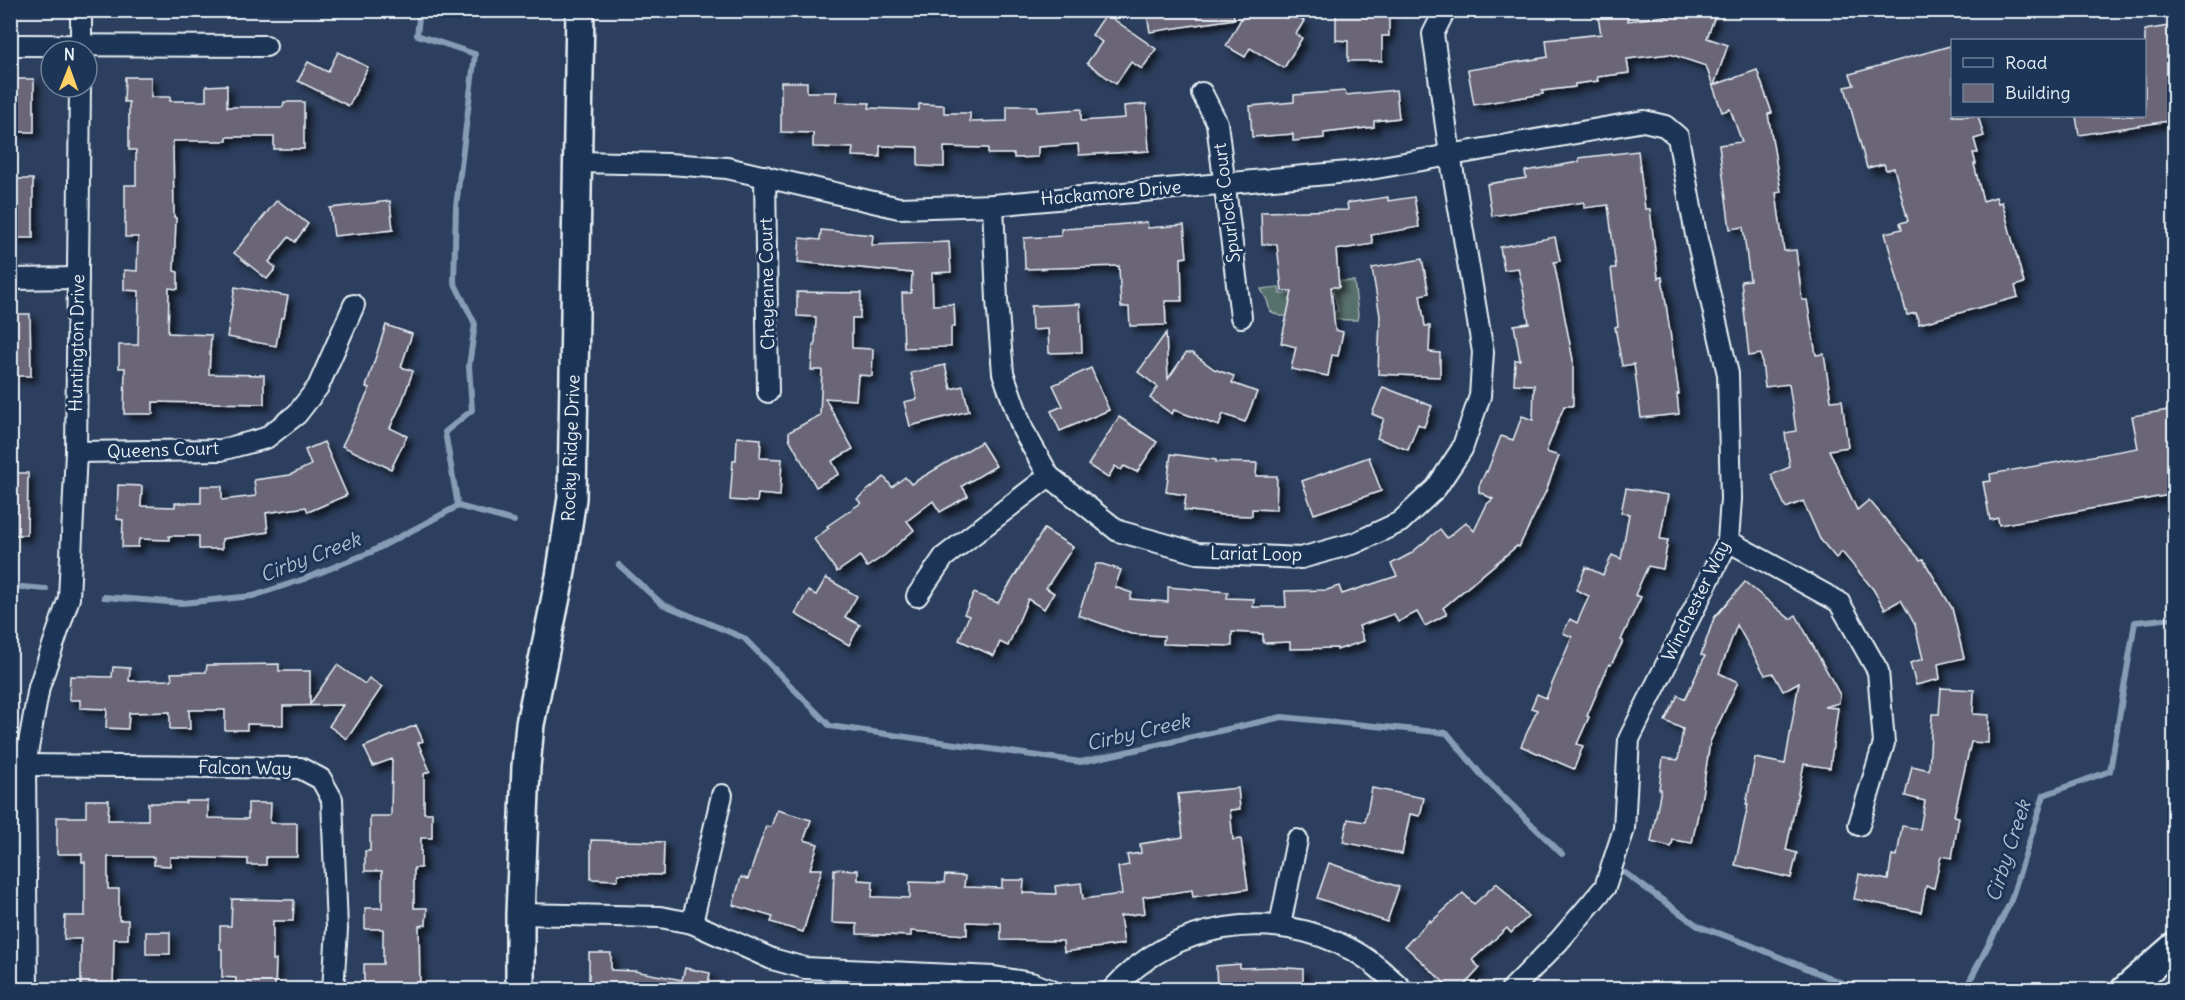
<svg xmlns="http://www.w3.org/2000/svg" width="2185" height="1000" viewBox="0 0 2185 1000" font-family="Delius,sans-serif">
<style>
.green{fill:#57706c;stroke:#a0b0b2;stroke-width:1.5}
.lines{fill:none;stroke-linecap:round;stroke-linejoin:round}
.stream{stroke:#869db6;stroke-width:6}
.building{fill:#6b6678;stroke:#e8f1f8;stroke-width:1.5;filter:url(#shadow)}
.street-casing{stroke:#e8f1f8;stroke-width:24}
.secondary-casing{stroke:#e8f1f8;stroke-width:32}
.street{stroke:#1d3557;stroke-width:20}
.secondary{stroke:#1d3557;stroke-width:27}
.labels{text-anchor:middle;stroke-width:6;stroke-linejoin:round;paint-order:stroke}
.street-label{font-size:18px;fill:#e8f1f8;stroke:#1d3557}
.water-label{font-size:20px;font-style:italic;fill:#afc0d2;stroke:#1d3557}
</style>
<defs>
<filter id="shadow"><feDropShadow dx="5.5" dy="5.5" stdDeviation="3" flood-color="#0009"/></filter>
</defs>
<rect width="100%" height="100%" fill="#2d3f5e"/>
<filter id="ink" filterUnits="userSpaceOnUse"><feTurbulence type="fractalNoise" baseFrequency=".0167" numOctaves="2"/><feDisplacementMap in="SourceGraphic" scale="12" xChannelSelector="R" yChannelSelector="G"/><feConvolveMatrix kernelMatrix="1 2 1 2 8 2 1 2 1" color-interpolation-filters="sRGB"/></filter>
<g filter="url(#ink)">
<g class="green">
<polygon points="1340,281 1354,281 1358,315 1357,320 1309,319 1309,315 1334,314 1334,311 1338,311 1333,289 1339,289"/>
<polygon points="1279,287 1280,294 1296,293 1288,316 1280,316 1270,311 1267,300 1261,289"/>
</g>
<g class="lines">
<g class="stream">
<polyline points="420,10 417,35 475,54 456,206 454,282 475,324 469,366 472,410 445,432 458,506"/>
<polyline points="619,565 662,604 744,638 830,726 1081,762 1282,717 1447,733 1483,777 1562,854"/>
<polyline points="10,586 46,589"/>
<polyline points="104,597 182,603 253,596 304,579 371,552 458,506 514,521"/>
<polyline points="1625,873 1698,926 1748,944 1859,990"/>
<polyline points="1965,990 2010,903 2044,795 2110,771 2135,622 2174,618"/>
</g>
</g>
<g class="building">
<polygon points="1146,10 1233,10 1234,19 1150,32"/>
<polygon points="1246,10 1286,10 1304,21 1296,34 1302,38 1284,68 1250,48 1245,57 1226,46"/>
<polygon points="1675,10 1699,10 1715,16 1707,38 1728,45 1714,85 1757,70 1772,113 1768,114 1781,192 1776,193 1784,251 1796,250 1802,300 1807,300 1816,355 1824,354 1831,401 1842,400 1848,447 1829,450 1857,510 1869,500 1920,560 1923,559 1952,608 1964,658 1938,664 1940,679 1916,685 1910,663 1923,659 1915,625 1901,600 1885,609 1873,589 1842,552 1836,558 1820,539 1803,501 1786,508 1771,475 1790,467 1785,433 1796,431 1789,384 1765,387 1761,354 1749,356 1741,281 1750,280 1743,227 1730,229 1719,145 1742,142 1730,109 1722,112 1706,66 1670,54 1627,59 1629,73 1597,77 1598,81 1575,84 1575,87 1542,91 1543,94 1474,105 1468,70 1548,57 1546,40 1601,34 1598,17 1627,13 1628,21 1673,15"/>
<polygon points="1336,12 1389,12 1389,36 1382,36 1382,61 1348,61 1348,41 1336,40"/>
<polygon points="1106,14 1156,49 1142,69 1131,62 1116,84 1087,63 1102,42 1092,35"/>
<polygon points="2175,25 2175,120 2079,135 2076,116 2145,116 2145,30"/>
<polygon points="1950,46 1953,56 1953,116 1978,116 1984,136 1974,139 1978,153 1973,153 1976,164 1974,164 1983,201 1996,197 1998,203 2002,202 2024,283 2015,286 2018,297 1919,324 1916,313 1907,315 1885,233 1902,229 1900,223 1908,221 1894,168 1886,170 1884,164 1867,168 1845,87 1854,85 1850,74"/>
<polygon points="338,52 368,67 349,106 298,81 308,62 328,72"/>
<polygon points="125,77 151,77 151,97 170,97 170,101 206,101 206,86 227,85 227,107 283,107 284,102 304,102 304,149 274,149 274,137 227,137 227,141 173,141 174,217 176,218 174,271 178,272 178,289 169,288 168,333 211,335 209,374 264,375 264,404 153,402 153,414 124,414 125,368 119,368 119,345 138,345 139,291 124,290 124,270 137,271 138,237 125,237 125,185 136,185 136,150 129,150 129,102 124,102"/>
<polygon points="11,79 34,79 34,132 10,132"/>
<polygon points="781,82 807,82 807,92 837,92 836,102 870,103 869,108 919,110 919,104 944,105 944,113 970,113 970,122 1007,121 1007,106 1037,106 1037,112 1081,109 1081,121 1125,118 1124,106 1146,104 1149,151 1079,155 1078,144 1038,147 1038,157 1014,158 1014,154 988,154 988,148 944,147 944,167 918,166 918,147 880,146 880,157 852,156 853,148 813,147 813,133 781,132"/>
<polygon points="1396,90 1399,118 1374,121 1374,127 1324,133 1324,138 1293,141 1293,134 1252,137 1250,106 1294,102 1294,95 1345,91 1346,95"/>
<polygon points="1638,151 1645,209 1650,209 1658,278 1662,277 1679,394 1677,394 1679,414 1641,418 1634,364 1622,366 1615,327 1618,326 1611,268 1616,268 1608,205 1584,208 1584,202 1492,216 1487,184 1526,178 1525,171 1579,162 1579,158"/>
<rect x="10" y="179" width="23" height="59"/>
<polygon points="1388,197 1388,201 1414,197 1419,227 1371,235 1373,244 1336,250 1339,287 1331,287 1335,330 1343,332 1338,356 1332,355 1328,376 1291,369 1296,347 1281,343 1292,291 1282,291 1277,244 1262,244 1261,212 1348,210 1347,203"/>
<polygon points="277,200 308,224 295,242 289,237 269,262 276,268 267,279 234,253"/>
<polygon points="390,201 393,230 334,236 330,208"/>
<polygon points="1147,222 1148,228 1184,225 1187,257 1181,258 1182,301 1165,301 1166,325 1130,326 1129,307 1121,307 1119,266 1025,269 1024,238 1061,236 1061,229 1115,226 1115,225"/>
<polygon points="821,230 873,235 872,245 949,242 951,272 932,273 933,305 954,304 955,327 951,327 951,347 904,348 902,293 911,293 912,273 798,262 800,238 820,240"/>
<polygon points="1555,237 1560,261 1554,262 1573,360 1573,406 1564,406 1546,452 1559,456 1546,491 1519,547 1517,546 1443,608 1447,614 1425,626 1417,612 1398,622 1394,614 1359,626 1364,641 1337,650 1337,648 1290,649 1290,642 1263,643 1263,634 1232,632 1232,646 1163,644 1164,636 1131,634 1078,615 1096,564 1102,564 1121,570 1115,587 1132,593 1130,599 1168,602 1168,587 1228,592 1227,598 1254,599 1253,607 1286,607 1285,591 1327,590 1339,586 1342,594 1397,576 1391,564 1410,554 1440,529 1447,538 1466,522 1474,531 1487,504 1493,499 1479,492 1479,486 1486,471 1487,472 1501,436 1513,440 1522,416 1533,420 1534,385 1514,384 1515,360 1520,360 1514,325 1529,323 1523,289 1518,268 1504,270 1500,247"/>
<polygon points="1422,259 1429,293 1420,295 1425,326 1430,326 1429,352 1440,353 1440,377 1378,374 1380,316 1372,268"/>
<polygon points="235,287 288,296 284,318 281,318 276,346 227,337"/>
<polygon points="797,292 861,293 860,318 852,318 852,348 873,349 872,376 858,375 856,400 825,398 853,449 832,461 839,474 816,487 789,438 789,432 820,415 822,370 811,370 813,346 815,346 816,317 797,316"/>
<polygon points="1080,304 1082,352 1049,353 1048,329 1032,330 1031,306"/>
<polygon points="10,314 30,314 31,376 12,376"/>
<polygon points="386,325 412,334 401,367 413,371 402,402 390,428 407,436 391,469 342,446 370,388 366,387"/>
<polygon points="1166,333 1168,379 1186,353 1192,353 1214,369 1234,376 1232,383 1257,392 1245,422 1223,414 1219,426 1174,410 1172,414 1150,398 1158,387 1138,372"/>
<polygon points="945,365 951,389 963,386 969,411 910,426 904,402 917,399 911,373"/>
<polygon points="1091,368 1109,410 1060,431 1051,411 1063,406 1053,385"/>
<polygon points="1383,387 1432,406 1424,427 1418,424 1408,450 1377,438 1384,419 1372,414"/>
<polygon points="2175,409 2175,494 1999,525 1998,518 1990,520 1983,482 1991,481 1990,474 2138,448 2132,416"/>
<polygon points="1119,417 1157,442 1137,472 1124,466 1121,470 1115,466 1108,478 1088,465"/>
<polygon points="737,437 761,439 760,458 782,459 780,496 758,494 757,502 730,500 733,460 736,460"/>
<polygon points="324,442 347,495 308,512 306,507 266,513 268,532 222,539 222,549 199,549 199,536 169,536 169,540 139,539 138,547 122,547 123,520 117,519 118,485 142,486 141,506 175,507 175,503 201,503 201,486 222,486 222,500 256,496 254,480 290,475 311,465 305,450"/>
<polygon points="981,442 996,466 962,486 968,496 940,512 933,501 907,521 914,530 885,555 867,567 860,556 837,572 814,539 829,528 827,526 861,503 857,499 884,477 892,487 905,477 911,484"/>
<polygon points="1171,454 1216,460 1216,462 1257,463 1256,476 1277,476 1276,510 1252,509 1252,516 1223,515 1184,510 1186,495 1166,492"/>
<polygon points="1369,457 1381,491 1314,514 1302,481"/>
<polygon points="10,473 28,473 27,535 10,535"/>
<polygon points="1626,488 1668,495 1660,539 1668,540 1663,569 1648,566 1635,595 1641,597 1621,640 1623,641 1611,665 1609,664 1587,716 1589,717 1577,744 1583,746 1574,769 1521,746 1537,710 1531,708 1537,694 1546,698 1572,637 1563,633 1570,619 1577,623 1589,596 1576,590 1586,567 1603,575 1612,555 1621,559 1629,514 1621,513"/>
<polygon points="1044,529 1073,547 1046,588 1054,593 1044,609 1028,599 1008,646 1000,642 994,656 959,640 969,616 964,614 974,593 998,603"/>
<polygon points="826,578 857,596 845,617 860,625 849,645 795,614 808,591 816,595"/>
<polygon points="1745,582 1790,619 1796,615 1840,695 1839,703 1824,707 1838,708 1830,768 1804,764 1786,850 1797,853 1791,878 1735,865 1748,805 1746,805 1755,758 1785,764 1799,682 1783,691 1773,673 1765,675 1737,625 1719,673 1738,682 1710,742 1702,795 1692,843 1673,840 1671,847 1651,842 1661,789 1659,789 1663,758 1678,760 1683,729 1665,721 1678,695 1685,699 1705,656 1701,655 1714,618"/>
<polygon points="279,664 279,671 310,671 310,704 337,665 365,684 369,678 382,687 347,739 329,726 343,705 283,706 283,725 247,724 247,730 225,730 225,710 189,710 190,729 170,729 170,712 129,713 128,729 106,728 107,709 80,708 80,700 69,700 70,676 112,677 113,667 130,668 129,681 172,680 171,673 206,672 207,665"/>
<polygon points="1941,688 1974,690 1973,714 1989,715 1988,743 1971,742 1954,816 1959,817 1952,858 1941,856 1934,888 1926,886 1921,912 1854,899 1859,874 1888,880 1892,855 1897,856 1902,826 1920,829 1925,801 1905,796 1912,766 1929,770 1932,714 1939,714"/>
<polygon points="416,725 423,741 418,743 430,771 424,774 424,813 432,813 432,838 421,838 421,868 414,868 414,908 427,908 426,925 419,926 420,990 385,990 385,986 364,986 364,964 383,964 383,929 365,929 365,908 382,908 382,871 365,871 365,851 370,851 370,816 391,816 392,759 373,766 364,747"/>
<polygon points="1238,788 1240,809 1230,810 1233,840 1241,839 1248,889 1193,897 1192,890 1143,897 1145,913 1120,916 1124,944 1064,952 1063,941 1001,940 1001,923 967,922 967,935 911,931 911,936 857,934 857,924 832,923 834,869 858,870 858,880 873,881 872,897 880,897 910,898 910,882 944,883 945,875 965,876 964,887 1002,888 1002,880 1024,880 1023,893 1056,894 1055,886 1081,883 1083,899 1122,894 1118,867 1129,865 1127,855 1141,853 1140,844 1183,837 1178,794"/>
<polygon points="1372,788 1424,798 1420,816 1410,814 1402,854 1343,842 1348,819 1365,822"/>
<polygon points="86,800 109,800 108,820 148,820 148,803 186,803 186,801 208,801 208,818 248,819 248,803 271,803 270,823 297,823 297,857 266,857 266,865 248,865 248,859 170,857 170,866 154,865 154,857 108,857 108,889 119,889 119,920 128,920 128,939 114,939 113,990 81,990 81,939 64,939 65,916 85,916 85,862 82,862 82,854 57,854 57,817 86,817"/>
<polygon points="777,810 811,820 804,840 818,844 810,869 822,869 803,932 771,922 773,917 733,905 741,877 748,879 766,826 771,827"/>
<polygon points="591,840 664,842 663,875 618,874 618,880 591,879"/>
<polygon points="1329,863 1399,887 1387,922 1317,898"/>
<polygon points="1497,883 1528,917 1511,933 1507,928 1472,960 1480,968 1460,990 1452,990 1405,946 1430,920 1431,922 1463,893 1474,904"/>
<polygon points="232,899 294,900 293,921 273,921 273,960 276,960 275,990 235,990 236,978 222,977 222,949 220,949 220,926 231,926"/>
<rect x="146" y="932" width="24" height="22"/>
<polygon points="589,953 611,953 611,970 635,971 682,980 685,968 710,973 707,990 589,990"/>
<polygon points="1240,964 1240,968 1273,967 1303,969 1303,990 1217,990 1216,966"/>
</g>
<g class="lines">
<defs>
<g id="street">
<polyline points="10,45 266,46"/>
<polyline points="81,51 81,10"/>
<polyline points="1202,93 1217,123 1241,317"/>
<polyline points="577,162 669,164 727,168 899,208 993,205 1359,171 1644,121 1665,126 1678,137 1696,235 1728,374 1731,499 1728,541 1629,739 1624,829 1605,887 1559,941 1511,990"/>
<polyline points="765,176 768,392"/>
<polyline points="993,205 997,300 1003,373 1023,430 1049,476 1118,531 1197,553 1301,558 1355,543 1400,522 1436,488 1462,449 1480,396 1483,352 1450,154 1433,34 1445,10"/>
<polyline points="10,279 78,278"/>
<polyline points="76,452 221,450 266,438 297,414 318,387 354,305"/>
<polyline points="1728,541 1839,602 1878,671 1884,743 1859,825"/>
<polyline points="917,596 944,557 1049,476"/>
<polyline points="25,765 300,768 321,779 332,799 337,929 333,990"/>
<polyline points="520,914 660,917 692,923 772,959 805,968 994,977 1031,983 1050,990"/>
<polyline points="692,923 722,795"/>
<polyline points="1280,925 1297,840"/>
<polyline points="27,990 25,765 39,687 69,598 76,452 80,87"/>
<path d="M1112 990C1172 922 1273 906 1352 950 1371 960 1387 975 1403 990"/>
</g>
<g id="secondary">
<polyline points="520,990 520,914 526,767 530,724 560,577 572,498 580,10"/>
<polyline points="2125,990 2174,947"/>
</g>
</defs>
<use href="#street" class="street-casing"/>
<use href="#secondary" class="secondary-casing"/>
<use href="#street" class="street"/>
<use href="#secondary" class="secondary"/>
</g>
</g>
<g class="labels">
<g class="street-label">
<text transform="translate(1111 193) rotate(-5)" y="6">Hackamore Drive</text>
<text transform="translate(1227 203) rotate(-97)" y="6">Spurlock Court</text>
<text transform="translate(767 284) rotate(-91)" y="6">Cheyenne Court</text>
<text transform="translate(77 343) rotate(-89)" y="6">Huntington Drive</text>
<text transform="translate(571 448) rotate(-88)" y="6">Rocky Ridge Drive</text>
<text transform="translate(163 450) rotate(-2)" y="6">Queens Court</text>
<text transform="translate(1256 554) rotate(1)" y="6">Lariat Loop</text>
<text transform="translate(1696 601) rotate(-64)" y="6">Winchester Way</text>
<text transform="translate(245 768) rotate(1)" y="6">Falcon Way</text>
</g>
<g class="water-label">
<text transform="translate(310 557) rotate(-21)" y="7">Cirby Creek</text>
<text transform="translate(1138 732) rotate(-13)" y="7">Cirby Creek</text>
<text transform="translate(2008 851) rotate(-72)" y="7">Cirby Creek</text>
</g>
</g>
<rect width="2185" height="1000" fill="none" stroke="#1d3557" stroke-width="36"/>
<rect x="18" y="18" width="2149" height="964" fill="none" stroke="#e8f1f8" stroke-width="2" filter="url(#ink)"/>
<rect x="1951" y="39" width="195" height="78" fill="#1d3557" stroke="#6e8097" stroke-width="1.5"/>
<rect x="1963" y="58" width="30" height="9" fill="#1d3557" stroke="#6e8097" stroke-width="1.5"/>
<text x="2005" y="69" font-size="18" fill="#e8f1f8">Road</text>
<rect x="1963" y="84" width="30" height="18" fill="#6b6678" stroke="#6e8097" stroke-width="1.5"/>
<text x="2005" y="99" font-size="18" fill="#e8f1f8">Building</text>
<g transform="translate(69 69) rotate(1)"><circle r="28" fill="#1d3557" stroke="#6e8097" stroke-width="1.5"/>
<path d="M0-4.5L10 22L0 15L-10 22Z" fill="#ffd166"/>
<text y="-9" font-size="16" font-weight="bold" text-anchor="middle" fill="#e8f1f8">N</text>
</g>
</svg>
